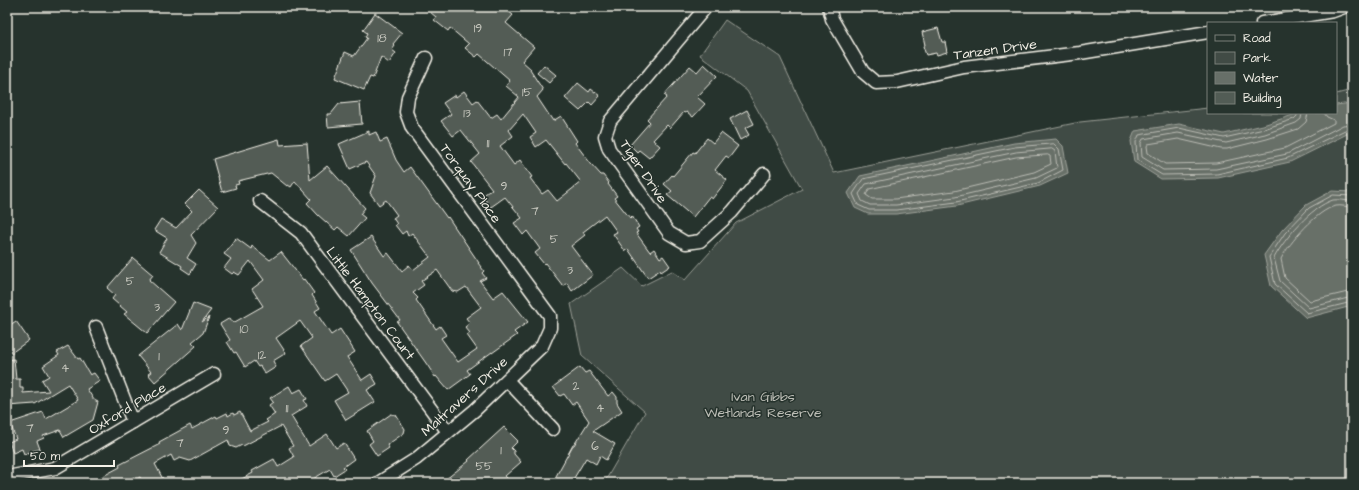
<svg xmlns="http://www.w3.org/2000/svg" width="1359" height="490" viewBox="0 0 1359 490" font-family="'Architects Daughter',sans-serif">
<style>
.green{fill:#414b45;stroke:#9a9e96}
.water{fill:#676f68;stroke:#9fa39b}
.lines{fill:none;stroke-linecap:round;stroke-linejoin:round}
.shore{stroke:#bcbdb5;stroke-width:1}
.building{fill:#525c55;stroke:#f4f1e8;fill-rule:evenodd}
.street-casing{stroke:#f4f1e8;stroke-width:15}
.street{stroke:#26332d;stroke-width:12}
.labels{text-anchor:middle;stroke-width:3;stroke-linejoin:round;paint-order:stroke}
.number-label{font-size:12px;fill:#ccccc3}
.street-label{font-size:14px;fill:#f4f1e8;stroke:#26332d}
.park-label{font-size:14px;fill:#bebfb7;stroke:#26332d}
</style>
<rect width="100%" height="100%" fill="#26332d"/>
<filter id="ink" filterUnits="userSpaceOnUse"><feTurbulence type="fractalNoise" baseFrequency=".025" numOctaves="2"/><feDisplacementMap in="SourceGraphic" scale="8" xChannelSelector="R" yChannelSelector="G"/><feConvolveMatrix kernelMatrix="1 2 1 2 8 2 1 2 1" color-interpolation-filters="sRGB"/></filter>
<g filter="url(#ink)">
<polygon class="green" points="725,20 780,57 834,173 1080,122 1208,108 1208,113 1336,113 1336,94 1352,90 1352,483 604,483 645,412 582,356 571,304 623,268 642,286 672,271 685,280 736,223 802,189 747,91 700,55"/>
<g class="water">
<polygon points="1352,103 1352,133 1347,134 1290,162 1218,178 1161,179 1134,162 1131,141 1135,131 1179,124 1224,134 1263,125 1299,113 1336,113 1336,105"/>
<polygon points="1056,139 1063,146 1068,173 1040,186 957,206 896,214 868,214 855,208 848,193 860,176 1014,143"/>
<polygon points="1332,191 1352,192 1352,306 1306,318 1271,286 1264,255 1282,230 1306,205"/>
</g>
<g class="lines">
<g class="shore">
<polyline points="1297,113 1297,116 1294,119 1264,129 1224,138 1179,128 1139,135 1136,142 1137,160 1162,175 1217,174 1288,158 1345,130 1352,129"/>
<polyline points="1302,113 1301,119 1296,123 1265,134 1226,143 1178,133 1143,139 1141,143 1142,157 1163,170 1216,169 1287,154 1343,125 1352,124"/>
<polyline points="1308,113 1306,122 1298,129 1267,139 1227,149 1221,149 1178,139 1148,144 1147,146 1148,153 1165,164 1216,163 1285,148 1334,123 1334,120 1327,117 1324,113"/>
<polygon points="1054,144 1059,149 1063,170 1038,183 956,202 896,210 869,210 858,205 853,194 863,179 1015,147"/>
<polygon points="1052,149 1055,151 1057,168 1036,178 955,197 896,205 870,205 862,201 859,194 866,184 1016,152"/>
<polygon points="1048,155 1050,156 1051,164 1034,172 954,191 895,199 872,199 866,195 869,189 1016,157"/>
<polyline points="1352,196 1333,195 1309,208 1285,233 1269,257 1275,284 1307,313 1352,302"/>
<path d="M1352 201C1346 201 1339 199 1333 200 1311 207 1285 238 1274 258L1280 281 1309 308 1352 297"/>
<path d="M1352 207C1347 207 1341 205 1336 206 1318 209 1289 243 1281 259L1285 278 1310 301 1352 291"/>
</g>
</g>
<g class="building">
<path d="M424 7H503L513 15 506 23 534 47 522 61 531 69 530 70 543 90 537 97 553 121 561 116 577 141 575 143 591 164 601 175H603L609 183 608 184 617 196 614 198 630 218 632 216 639 227 636 229 638 232 636 233 650 252 654 249 660 258 663 256 670 266 661 272 660 270 648 278 628 249 625 251 613 234 617 232 605 215 583 232 585 235 571 246 593 275 572 291 567 283 563 286 545 263 544 264 535 253 540 249 527 231 523 235 514 223 522 218 505 197 491 207 482 196 492 189 471 162 480 154 461 130 453 136 441 121 451 114 443 103 455 95 456 97 464 91 473 103 477 100 491 118 497 114 501 119 519 97 506 86 510 81 479 54 476 57 465 48 469 44 450 28 448 31 434 20 436 17ZM523 114 536 133 530 137 536 147 546 140 565 164 566 163 581 182 557 201 548 190 542 194 530 178 532 177 520 160 514 165 500 146 513 136 509 130Z"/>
<polygon points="375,13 402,33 393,44 395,46 392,50 396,53 389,63 381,57 373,78 370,77 364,90 335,78 345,52 354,56 367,38 365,37 367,33 363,30"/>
<polygon points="938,28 942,42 945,42 947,52 937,55 936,53 926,55 923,46 925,45 922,32"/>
<polygon points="704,64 717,76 697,97 705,104 693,117 687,112 685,113 684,112 670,128 667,125 653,140 660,146 649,158 639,150 637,152 630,145 650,122 647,119 667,97 664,95 690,66 697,72"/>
<polygon points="544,65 556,75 549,83 537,73"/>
<polygon points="578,83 589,92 591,89 600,96 592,105 589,102 580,111 565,98"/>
<polygon points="360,102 362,124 328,127 327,114 331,114 339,104"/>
<polygon points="747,110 754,124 745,128 749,135 740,140 730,119"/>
<path d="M369 131V135L376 132 380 142 387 139 396 160 404 172 410 167 447 218 448 217 479 263H478L484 271 482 273 486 278 480 281 493 298 503 291 528 322 514 332 517 335 492 353V352L467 370 470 374 448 390 436 376 435 377 428 366 397 322 400 320 372 283 351 250 371 237 384 256 388 253 402 271 409 265 413 270 430 257 412 233 408 236 406 231 402 234 395 225 397 224 393 218 397 215 386 200 379 205 370 193 376 176 366 162 350 169 339 144ZM437 270 452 291 458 292 466 287 481 307 466 318 470 323 465 327 470 333 467 335 477 349 458 362 441 338 446 335 440 326 436 329 416 300 418 298 413 293 424 285 421 281Z"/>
<polygon points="721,133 738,146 729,158 726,156 715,170 727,180 712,199 709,197 693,217 667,195 672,191 664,184 672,175 673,176 693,152 695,153 707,138 713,143"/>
<polygon points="279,139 280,145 307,143 310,180 327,166 365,208 360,214 365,218 349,236 338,227 335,230 318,215 307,203 311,199 295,181 291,187 288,185 287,186 271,173 238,181 239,184 235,185 236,188 222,192 213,159"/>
<polygon points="199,190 218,207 191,235 196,243 187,258 196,264 190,274 181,268 182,266 159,252 167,238 154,230 161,219 176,228 192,211 185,204"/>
<polygon points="236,238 251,249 252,246 270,260 281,252 303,280 304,279 314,293 312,295 320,308 315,311 331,335 340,329 355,352 347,357 362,380 371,374 377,384 367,390 375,402 346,420 334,400 348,392 336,374 325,381 314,365 301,346 312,338 300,321 276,338 286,353 273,361 276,367 265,374 260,366 258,367 254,361 245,367 236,352 234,353 227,342 230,340 220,324 230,318 233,323 263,306 252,289 264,280 250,261 239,275 234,272 232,274 224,268 231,259 224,254 235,240 236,241 235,239"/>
<polygon points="133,258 153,275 149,280 174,302 147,333 124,314 127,312 112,299 115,295 107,288"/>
<polygon points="193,303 211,310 202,322 209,317 203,333 192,342 196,346 155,382 148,374 151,372 138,356 178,324 182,330"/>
<polygon points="16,321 29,340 7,356 7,327"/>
<polygon points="68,346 78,359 80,358 90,375 94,373 100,381 87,389 94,400 98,402 93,420 64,437 60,430 43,436 44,438 37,441 40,449 24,454 22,449 13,453 9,442 16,439 10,423 43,412 46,419 78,400 68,384 35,404 7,406 7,360 14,359 16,379 20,379 20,388 23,388 23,393 49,391 42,380 49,376 43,366 59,355 57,352"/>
<polygon points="580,367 585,373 589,371 608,396 613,392 617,397 617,403 622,411 593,431 615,444 606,460 600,456 596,464 586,458 571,483 564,483 555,478 573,445 574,445 589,421 576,402 572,405 564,394 560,396 553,387"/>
<polygon points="289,386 293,393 301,389 307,399 304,400 307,406 291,416 309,446 327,434 336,448 344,443 354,459 343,467 345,469 334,476 330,469 306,483 234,483 253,473 252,471 274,459 278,467 294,457 289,448 293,446 281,426 243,446 242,445 236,448 230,446 228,440 190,461 180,458 174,461 171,455 155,464 165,483 143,483 140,477 135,480 134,477 123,483 90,483 120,467 119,465 160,444 159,442 190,425 192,429 216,416 217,418 227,413 228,416 233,413 234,415 240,412 250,431 268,422 266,420 275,414 269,405 273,402 270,398"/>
<polygon points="391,414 396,415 405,429 404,433 387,445 389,448 377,456 369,444 373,441 367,431"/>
<polygon points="504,427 518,441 511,448 514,451 514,454 521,462 505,476 511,483 441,483 469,461 468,460"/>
</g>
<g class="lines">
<defs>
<g id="street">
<polyline points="706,7 610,121 605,136 609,149 669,233 686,243 700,241 732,212 764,174"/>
<polyline points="829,7 832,19 863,72 876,83 897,82 964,67 1080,53 1208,32"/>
<polyline points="1262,23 1333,11 1344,7"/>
<polyline points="260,201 301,233 448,432"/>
<polyline points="96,327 133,422"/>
<polyline points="507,380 553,429"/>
<polyline points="7,477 55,468 214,374"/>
<polyline points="378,483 416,459 475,410 542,346 550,328 550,316 412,128 406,112 408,97 426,58"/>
</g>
</defs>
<use href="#street" class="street-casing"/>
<use href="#street" class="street"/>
</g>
</g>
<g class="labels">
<g class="number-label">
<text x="478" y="32">19</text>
<text x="382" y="42">18</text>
<text x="508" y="56">17</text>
<text x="527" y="96">15</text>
<text x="467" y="117">13</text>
<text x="488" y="147">11</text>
<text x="504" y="190">9</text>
<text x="535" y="215">7</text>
<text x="554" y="243">5</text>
<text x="570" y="274">3</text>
<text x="130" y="285">5</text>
<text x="157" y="311">3</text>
<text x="244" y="333">10</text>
<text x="262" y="359">12</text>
<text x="159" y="360">1</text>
<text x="65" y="372">4</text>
<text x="576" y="390">2</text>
<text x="287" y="412">11</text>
<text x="600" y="412">4</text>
<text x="30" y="432">7</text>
<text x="226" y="434">9</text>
<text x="180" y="447">7</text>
<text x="595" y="450">6</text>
<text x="501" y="454">1</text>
<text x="484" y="470">55</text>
</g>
<g class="street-label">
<text transform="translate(995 49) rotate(-8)" y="5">Tanzen Drive</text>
<text transform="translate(644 171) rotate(56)" y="5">Tiger Drive</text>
<text transform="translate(471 183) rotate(54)" y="5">Torquay Place</text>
<text transform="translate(371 303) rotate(53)" y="5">Little Hampton Court</text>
<text transform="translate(464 396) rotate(-42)" y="5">Maltravers Drive</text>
<text transform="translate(127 408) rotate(-31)" y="5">Oxford Place</text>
</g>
<g class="park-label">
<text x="763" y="401">Ivan Gibbs<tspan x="763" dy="16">Wetlands Reserve</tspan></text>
</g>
</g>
<rect width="1359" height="490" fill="none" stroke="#26332d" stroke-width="24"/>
<rect x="12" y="12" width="1335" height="466" fill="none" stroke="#f4f1e8" stroke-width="1.5" filter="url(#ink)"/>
<rect x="1207" y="22" width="130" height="92" fill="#26332d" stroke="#787f78"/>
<rect x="1215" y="35" width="20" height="6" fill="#26332d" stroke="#787f78"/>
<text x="1243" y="42" font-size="12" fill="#f4f1e8">Road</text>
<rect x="1215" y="52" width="20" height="12" fill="#414b45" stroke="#787f78"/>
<text x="1243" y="62" font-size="12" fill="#f4f1e8">Park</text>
<rect x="1215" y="72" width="20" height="12" fill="#676f68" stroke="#787f78"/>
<text x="1243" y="82" font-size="12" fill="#f4f1e8">Water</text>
<rect x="1215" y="92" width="20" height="12" fill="#525c55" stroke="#787f78"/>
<text x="1243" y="102" font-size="12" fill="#f4f1e8">Building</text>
<path d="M24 460v6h90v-6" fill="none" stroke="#f4f1e8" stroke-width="2"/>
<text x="30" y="460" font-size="12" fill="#f4f1e8" stroke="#26332d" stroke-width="3" paint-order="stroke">50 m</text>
</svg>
